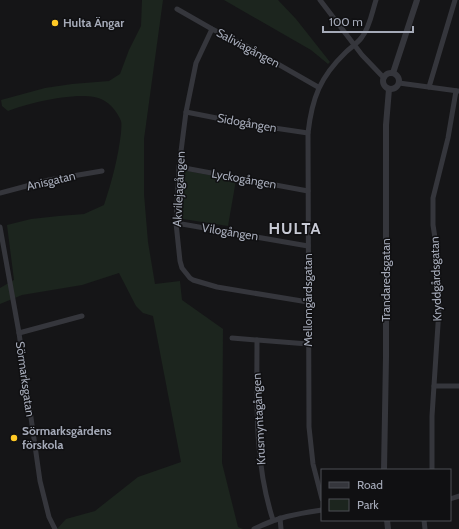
<svg xmlns="http://www.w3.org/2000/svg" width="459" height="529" viewBox="0 0 459 529" font-family="Cabin,sans-serif">
<style>
.green{fill:#1c251e}
.lines{fill:none;stroke-linecap:round;stroke-linejoin:round}
.minor{stroke:#35363c;stroke-width:5}
.tertiary{stroke:#35363c;stroke-width:6}
.poi-dot{fill:#ffc925;stroke:#101012;stroke-width:1.5}
.labels{text-anchor:middle;stroke-width:3;stroke-linejoin:round;paint-order:stroke}
.poi-label{font-size:12px;font-weight:bold;fill:#a5aab8;stroke:#101012;text-anchor:start}
.street-label{font-size:12px;fill:#a5aab8;stroke:#101012}
.district-label{font-size:16px;font-weight:bold;letter-spacing:1px;fill:#c7c9d4;stroke:#101012}
</style>
<rect width="100%" height="100%" fill="#151517"/>
<g class="green">
<path d="M142 0H163L144 139V194L148 242 155 284 180 281 182 300 223 329 222 463 238 527 243 529H57L66 519 95 511 138 477 181 462 153 316 143 313 136 306 119 273 82 285 22 295 0 304V288L14 280 7 225 31 219 59 216 84 214 104 205C112 181 118 158 121 133 121 129 122 124 121 121 118 113 111 104 103 100 85 89 27 103 8 111L2 106 1 100 45 88 72 84 109 81 120 74 129 50 141 26Z"/>
<polygon points="224,0 278,0 296,19 330,62 328,64 311,50"/>
<polygon points="182,170 236,180 228,226 183,219 179,215"/>
</g>
<g class="lines">
<g class="minor">
<polyline points="320,0 362,55 384,78"/>
<polyline points="177,9 212,29 248,47 318,87"/>
<polyline points="212,29 196,63 186,112 179,167 176,223 180,261 182,268 190,278 193,280 217,287 308,302"/>
<polyline points="399,83 458,91"/>
<polyline points="429,87 455,0"/>
<polyline points="186,112 247,124 308,133"/>
<polyline points="179,167 308,191"/>
<polyline points="0,193 49,180 102,171"/>
<polyline points="176,223 308,246"/>
<polyline points="0,227 19,333 40,481 49,517 55,529"/>
<polyline points="19,333 82,316"/>
<polyline points="232,338 308,344"/>
<path d="M257 340C257 400 254 462 273 520"/>
<polyline points="434,386 459,386"/>
<polyline points="432,470 432,416 439,309 437,251 433,225 433,198 448,138 456,91"/>
<path d="M322 499 313 464 309 427 308 133C312 98 320 77 346 52 351 47 358 43 362 37 370 27 372 12 376 0"/>
<polyline points="450,499 459,496"/>
<polyline points="280,518 281,529"/>
<polyline points="424,520 425,529"/>
<path d="M254 529C278 517 295 514 322 510"/>
</g>
<g class="tertiary">
<circle cx="391" cy="81" r="8"/>
<polyline points="393,73 417,0"/>
<polyline points="384,470 386,357 386,125 389,89"/>
<polyline points="387,520 388,529"/>
</g>
</g>
<g class="poi-dot">
<circle cx="55" cy="23" r="4"/>
<circle cx="14" cy="438" r="4"/>
</g>
<g class="labels">
<g class="poi-label">
<text x="63" y="27">Hulta Ängar</text>
<text x="22" y="435">Sörmarksgårdens<tspan x="22" dy="14">förskola</tspan></text>
</g>
<g class="street-label">
<text transform="translate(248 48) rotate(28)" y="4">Saliviagången</text>
<text transform="translate(247 123) rotate(10)" y="4">Sidogången</text>
<text transform="translate(244 179) rotate(10)" y="4">Lyckogången</text>
<text transform="translate(51 181) rotate(-13)" y="4">Anisgatan</text>
<text transform="translate(179 189) rotate(-87)" y="4">Akvilejagången</text>
<text transform="translate(230 232) rotate(9)" y="4">Vilogången</text>
<text transform="translate(436 279) rotate(-92)" y="4">Kryddgårdsgatan</text>
<text transform="translate(386 280) rotate(-90)" y="4">Trandaredsgatan</text>
<text transform="translate(308 300) rotate(-90)" y="4">Mellomgårdsgatan</text>
<text transform="translate(25 379) rotate(82)" y="4">Sörmarksgatan</text>
<text transform="translate(259 419) rotate(-93)" y="4">Krusmyntagången</text>
</g>
<g class="district-label">
<text x="295" y="234">HULTA</text>
</g>
</g>
<rect x="321" y="469" width="130" height="52" fill="#101012" stroke="#4c4e54"/>
<rect x="329" y="482" width="20" height="6" fill="#35363c" stroke="#4c4e54"/>
<text x="357" y="489" font-size="12" fill="#a5aab8">Road</text>
<rect x="329" y="499" width="20" height="12" fill="#1c251e" stroke="#4c4e54"/>
<text x="357" y="509" font-size="12" fill="#a5aab8">Park</text>
<path d="M323 26v6h90v-6" fill="none" stroke="#a5aab8" stroke-width="2"/>
<text x="329" y="26" font-size="12" fill="#a5aab8" stroke="#101012" stroke-width="3" paint-order="stroke">100 m</text>
</svg>
